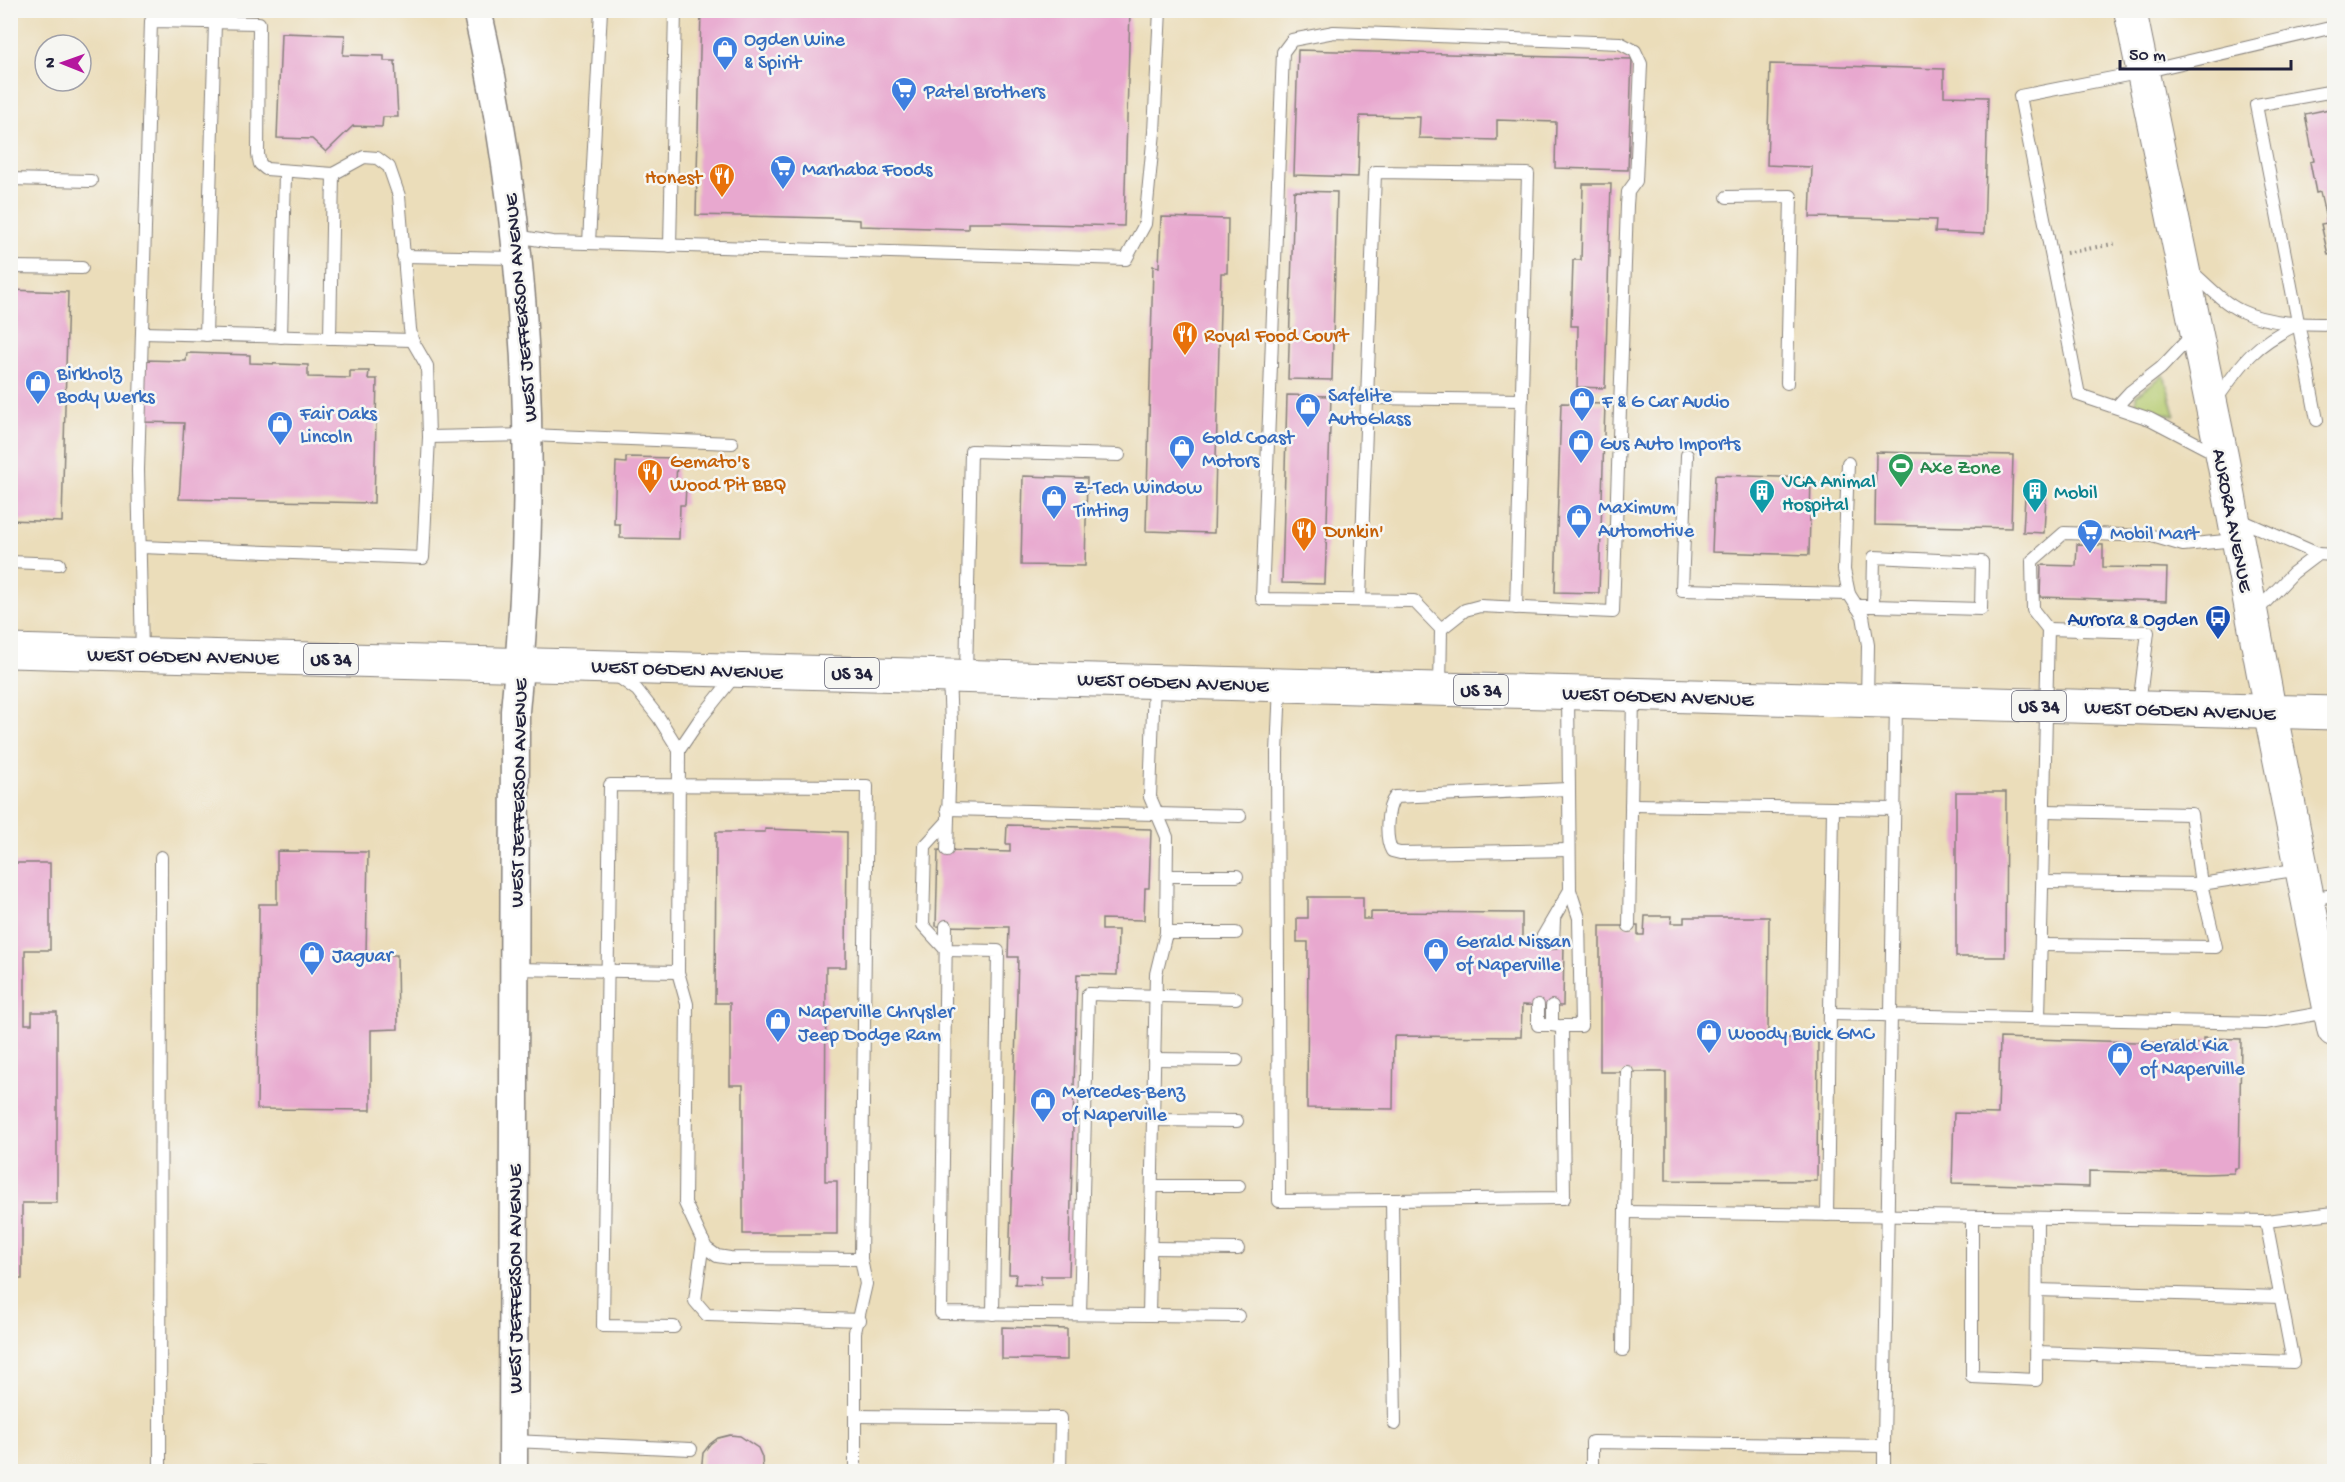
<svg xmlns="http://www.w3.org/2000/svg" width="2345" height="1482" viewBox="0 0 2345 1482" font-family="'Gochi Hand',sans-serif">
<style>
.green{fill:#b5cb70;stroke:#6c7656;stroke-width:1.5}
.building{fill:#e8a8cf}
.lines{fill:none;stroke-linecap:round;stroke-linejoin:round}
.service-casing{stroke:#86807a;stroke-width:14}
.tertiary-casing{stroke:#86807a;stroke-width:31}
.secondary-casing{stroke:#86807a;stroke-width:34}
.primary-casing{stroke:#86807a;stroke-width:35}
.path{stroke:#86807a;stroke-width:4;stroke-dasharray:1.5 4.5;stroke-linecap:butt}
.service{stroke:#fff;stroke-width:12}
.tertiary{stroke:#fff;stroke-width:28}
.secondary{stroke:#fff;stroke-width:32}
.primary{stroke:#fff;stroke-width:33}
.rail{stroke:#22223b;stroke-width:4.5}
.labels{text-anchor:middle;stroke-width:5;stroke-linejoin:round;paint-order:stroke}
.shield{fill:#f6f6f2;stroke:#626272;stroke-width:1.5}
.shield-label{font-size:18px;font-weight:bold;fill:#22223b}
.shop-label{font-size:20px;fill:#366cbe;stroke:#f6f6f2;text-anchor:start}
.food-label{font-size:20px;fill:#c56008;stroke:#f6f6f2;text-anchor:start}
.street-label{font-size:20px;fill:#22223b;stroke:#f6f6f2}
.leisure-label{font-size:20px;fill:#27864d;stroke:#f6f6f2;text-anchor:start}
.culture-label{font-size:20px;fill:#0d838f;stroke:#f6f6f2;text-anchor:start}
.transit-label{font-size:20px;fill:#164399;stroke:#f6f6f2;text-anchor:end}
</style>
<rect width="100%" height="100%" fill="#f6f6f2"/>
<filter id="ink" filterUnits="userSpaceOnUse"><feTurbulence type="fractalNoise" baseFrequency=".0167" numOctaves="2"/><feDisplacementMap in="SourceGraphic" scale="12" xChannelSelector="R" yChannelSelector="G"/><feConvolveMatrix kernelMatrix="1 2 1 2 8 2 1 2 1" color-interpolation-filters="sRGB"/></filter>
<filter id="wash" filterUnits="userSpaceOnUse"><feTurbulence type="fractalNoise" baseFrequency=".008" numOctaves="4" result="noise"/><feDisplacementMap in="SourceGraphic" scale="24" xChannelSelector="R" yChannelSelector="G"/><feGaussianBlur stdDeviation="1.35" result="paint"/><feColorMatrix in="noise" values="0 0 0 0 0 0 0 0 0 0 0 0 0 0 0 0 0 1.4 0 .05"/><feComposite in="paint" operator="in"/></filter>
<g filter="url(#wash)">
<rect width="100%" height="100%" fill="#ebddba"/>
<polygon class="green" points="2164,375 2175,414 2174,416 2142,407 2136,402 2136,395"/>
<g id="blocks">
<g class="building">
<polygon points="701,10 1130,10 1124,226 1000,223 968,223 968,229 860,226 860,220 828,218 696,215"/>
<polygon points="281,33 345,35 343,55 384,56 384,61 395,61 398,117 383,117 382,127 353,126 326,152 312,139 277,138"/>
<polygon points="1298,50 1632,59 1628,170 1555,168 1556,122 1497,120 1497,140 1419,138 1420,117 1360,116 1358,177 1294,175"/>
<polygon points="1770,64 1944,69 1944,96 1988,97 1984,234 1935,232 1936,220 1810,217 1812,167 1767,165"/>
<polygon points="2334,108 2334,254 2328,255 2321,224 2327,223 2320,192 2316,193 2310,162 2314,161 2305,114"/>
<polygon points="1583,184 1611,184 1605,388 1577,387 1578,326 1571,326 1573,260 1581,260"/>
<polygon points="1294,191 1337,192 1332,380 1288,379"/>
<polygon points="1161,217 1228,219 1227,273 1221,273 1214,533 1146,531 1153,266 1159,267"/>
<polygon points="10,290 68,292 62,522 10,520"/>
<polygon points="187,353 250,355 250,363 308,365 308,377 350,378 350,371 369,371 368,379 377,379 374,503 179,499 184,423 142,422 144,360 186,361"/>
<polygon points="1287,395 1331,396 1325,584 1282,583"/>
<polygon points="1561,403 1605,404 1599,593 1555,592"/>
<polygon points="1876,452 2013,455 2011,528 1875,525"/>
<polygon points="626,457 677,458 676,485 686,486 685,505 680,505 679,539 620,538 620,524 614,524 616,462 626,463"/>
<polygon points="1715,475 1811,478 1809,555 1712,552"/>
<polygon points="1023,476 1087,478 1085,566 1021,565"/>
<polygon points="2025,496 2046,496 2044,533 2023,532"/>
<polygon points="2077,544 2103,545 2103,567 2167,568 2166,601 2040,597 2041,565 2076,566"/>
<polygon points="1956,792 2006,792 2005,957 1956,957"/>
<polygon points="1007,825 1151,829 1149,888 1145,888 1144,920 1102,919 1102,930 1118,930 1117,975 1077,974 1069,1276 1041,1276 1041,1285 1015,1284 1016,1274 1009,1274 1018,957 1008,957 1009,927 936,926 938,850 1010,852 1010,844 1006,844"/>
<polygon points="765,829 847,832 846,967 826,967 825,1181 837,1181 837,1234 743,1234 743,1085 730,1085 730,1003 715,1003 716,832 765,832"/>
<polygon points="277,851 368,852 366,955 397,955 398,1029 371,1030 371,1110 257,1109 259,904 277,904"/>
<polygon points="10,863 50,863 50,950 25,950 25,1024 32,1024 32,1012 57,1012 57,1203 22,1203 22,1279 10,1279"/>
<polygon points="1308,897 1363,897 1363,919 1371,919 1371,912 1522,913 1522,943 1564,943 1563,1006 1522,1005 1521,1037 1394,1036 1393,1109 1307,1108 1308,942 1297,942 1297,918 1308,918"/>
<polygon points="1645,916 1672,916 1671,923 1684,923 1684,917 1769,917 1768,1038 1818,1038 1817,1181 1666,1180 1666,1072 1600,1072 1600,926 1638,926 1638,935 1644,935"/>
<polygon points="2000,1038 2203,1044 2203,1038 2241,1039 2239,1168 2235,1168 2234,1173 2205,1174 2089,1171 2089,1187 1952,1183 1954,1113 1998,1114"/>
<polygon points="1002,1327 1067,1329 1067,1360 1002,1359"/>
<polygon points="730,1435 740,1436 758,1448 762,1457 763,1472 701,1472 703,1453 710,1444 718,1438"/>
</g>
</g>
</g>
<g filter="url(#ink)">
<use href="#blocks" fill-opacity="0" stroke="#86807a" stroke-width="1.5"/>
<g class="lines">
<defs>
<g id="service">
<polyline points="10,179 91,181"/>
<polyline points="1727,197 1791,196 1787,383"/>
<polyline points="516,236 552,242 1126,259 1145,224 1154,132 1160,10"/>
<polyline points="589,243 601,10"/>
<polyline points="670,246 675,10"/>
<polyline points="403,256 518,258"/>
<polyline points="10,267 82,268"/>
<path d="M2190 270C2206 284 2222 302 2241 311 2268 324 2305 324 2334 324"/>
<polyline points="143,333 412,340"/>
<polyline points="206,335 215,22"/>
<polyline points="281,337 285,173"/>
<polyline points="330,338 333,174"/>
<polyline points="1367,398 1522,400"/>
<path d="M2216 400C2243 361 2255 344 2298 324"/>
<polyline points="2117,406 2130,392 2161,368 2194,333"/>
<polyline points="2317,420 2256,105 2334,91"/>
<polyline points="1687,455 1682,590 1849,594"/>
<polyline points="2219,455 2150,419 2079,395 2020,96 2143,72 2334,27"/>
<polyline points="1848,463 1844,570 1849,594 1863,616 1868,645 1867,700"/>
<polyline points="2238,519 2318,554 2334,555"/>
<polyline points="141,547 423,558 429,437"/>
<polyline points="10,562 59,564"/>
<polyline points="1360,600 1375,172 1528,174 1516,608"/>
<polyline points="1856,606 1873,606 1981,609 1982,562 1874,557 1873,606"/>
<polyline points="2255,613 2293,573 2318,554"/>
<polyline points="2048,629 2033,610 2032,561 2064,533 2152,536 2183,545 2236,540"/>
<polyline points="142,653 138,470 151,21 259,23 258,155 260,164 266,169 333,174 364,157 377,158 389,167 399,196 410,329 412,340 427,366 429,437 529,435 732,443"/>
<polyline points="966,675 971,451 1119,455"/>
<polyline points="1280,686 1277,753 1279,1201 1392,1200"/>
<polyline points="1440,688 1441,629 1414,601 1262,599 1283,52 1292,40 1334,32 1620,43 1635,51 1641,64 1636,181 1628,192 1627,205 1613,612 1480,606 1465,610 1441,629"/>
<polyline points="679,750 700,719 736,674"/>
<path d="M1568 789 1395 797C1386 808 1385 839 1392 851L1400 853 1569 850"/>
<polyline points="1631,805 1895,809"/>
<polyline points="947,809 1240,816"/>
<polyline points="947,822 925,846 923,925 946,950 998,951 993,1314"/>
<polyline points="947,850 951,724 949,677"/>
<polyline points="1167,876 1237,876"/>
<polyline points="2043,882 2201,884 2301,869"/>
<polyline points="2309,899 2334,895"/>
<polyline points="946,926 941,1313 1149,1315 1156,974 1166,933 1167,837 1150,797 1154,682"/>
<polyline points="1629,926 1633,696"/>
<polyline points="1166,933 1236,933"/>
<polyline points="1539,943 1570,890"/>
<polyline points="1553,943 1554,920"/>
<polyline points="2041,945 2216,947 2201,884 2191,814 2045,811"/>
<polyline points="514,969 678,972 679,750 659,718 637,690 616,675"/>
<polyline points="1538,1005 1538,1025 1552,1025"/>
<polyline points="1552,1006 1552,1025 1558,1026"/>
<polyline points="1830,1014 2265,1023 2328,1012"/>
<polyline points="2039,1018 2048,629 2148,632 2139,706"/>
<polyline points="1154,1059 1237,1060"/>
<polyline points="1153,1120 1237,1121"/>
<polyline points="1152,1186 1239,1186"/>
<polyline points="1625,1212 2266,1221 2334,1213"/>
<polyline points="1827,1215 1833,808"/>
<polyline points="1972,1217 1972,1377 2036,1380 2037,1218"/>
<polyline points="703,1241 695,1301 707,1315 860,1320"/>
<polyline points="1151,1248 1238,1249"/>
<polyline points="2037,1290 2281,1297"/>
<polyline points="1080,1314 1088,994 1236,998"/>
<polyline points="1149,1315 1238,1316"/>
<polyline points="674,1327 603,1326 610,785 867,786 861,1259 730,1258 717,1256 706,1248 685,1203 687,1004 678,972"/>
<polyline points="1623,1350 1627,1072"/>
<polyline points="2037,1353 2293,1362 2266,1221"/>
<polyline points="855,1416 1061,1418 1060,1472"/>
<polyline points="1395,1424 1392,1200 1564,1198 1562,1026 1581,1026 1579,918 1570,890 1568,694"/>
<polyline points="513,1441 691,1449"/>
<polyline points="1884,1446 1896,703"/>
<polyline points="160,1472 161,857"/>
<polyline points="253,1472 263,1472"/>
<polyline points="855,1472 855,1332 866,1284 861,1259"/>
<polyline points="1592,1472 1592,1442 1884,1446 1884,1472"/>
</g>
<path id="tertiary" d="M477 10C530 240 539 477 515 711L513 1472"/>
<polyline id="secondary" points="2130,10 2222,456 2270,711"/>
<g id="primary">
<polyline points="10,651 2334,713"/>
<polyline points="2270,711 2334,1030"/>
</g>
</defs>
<use href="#service" class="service-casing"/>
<use href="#tertiary" class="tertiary-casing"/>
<use href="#secondary" class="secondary-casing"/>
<use href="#primary" class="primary-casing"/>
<polyline class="path" points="2066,253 2118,243"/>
<use href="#service" class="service"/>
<use href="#tertiary" class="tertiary"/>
<use href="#secondary" class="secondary"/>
<use href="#primary" class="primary"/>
<polyline class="rail" points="10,1447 11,1279"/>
</g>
</g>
<defs>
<symbol id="shop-pin" viewBox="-11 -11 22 30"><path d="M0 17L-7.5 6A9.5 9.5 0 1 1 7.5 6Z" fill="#3f7fe0" stroke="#f6f6f2"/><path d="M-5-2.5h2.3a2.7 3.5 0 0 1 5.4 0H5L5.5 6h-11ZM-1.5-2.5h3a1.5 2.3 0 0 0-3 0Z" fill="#fff"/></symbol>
<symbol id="supermarket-pin" viewBox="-11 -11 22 30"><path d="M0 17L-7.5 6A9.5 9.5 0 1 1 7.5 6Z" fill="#3f7fe0" stroke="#f6f6f2"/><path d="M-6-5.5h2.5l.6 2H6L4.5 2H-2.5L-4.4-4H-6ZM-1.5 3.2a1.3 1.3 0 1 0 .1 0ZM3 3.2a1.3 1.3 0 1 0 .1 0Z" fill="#fff"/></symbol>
<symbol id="restaurant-pin" viewBox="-11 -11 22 30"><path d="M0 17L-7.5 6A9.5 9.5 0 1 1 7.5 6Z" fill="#e8710a" stroke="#f6f6f2"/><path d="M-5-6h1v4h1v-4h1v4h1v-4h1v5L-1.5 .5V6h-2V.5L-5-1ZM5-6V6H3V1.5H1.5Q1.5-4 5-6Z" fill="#fff"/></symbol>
<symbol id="stadium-pin" viewBox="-11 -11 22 30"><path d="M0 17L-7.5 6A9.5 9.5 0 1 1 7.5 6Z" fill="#2e9e5b" stroke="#f6f6f2"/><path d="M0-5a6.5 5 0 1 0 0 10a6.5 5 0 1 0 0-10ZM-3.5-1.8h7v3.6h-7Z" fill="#fff"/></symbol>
<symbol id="building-pin" viewBox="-11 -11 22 30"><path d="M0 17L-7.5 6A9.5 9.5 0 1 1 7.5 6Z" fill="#0f9aa8" stroke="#f6f6f2"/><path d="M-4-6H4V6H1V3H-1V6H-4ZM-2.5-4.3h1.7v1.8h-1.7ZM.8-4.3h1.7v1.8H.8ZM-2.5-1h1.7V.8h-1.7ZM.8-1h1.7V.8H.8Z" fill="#fff"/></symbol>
<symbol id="bus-pin" viewBox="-11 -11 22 30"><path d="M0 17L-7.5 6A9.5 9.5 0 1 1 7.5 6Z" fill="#1a4fb4" stroke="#f6f6f2"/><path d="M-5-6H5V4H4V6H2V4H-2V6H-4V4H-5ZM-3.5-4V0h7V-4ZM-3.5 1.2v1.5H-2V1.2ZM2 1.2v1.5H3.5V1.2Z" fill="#fff"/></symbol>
</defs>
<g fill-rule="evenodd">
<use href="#shop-pin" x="710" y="34" width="30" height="40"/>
<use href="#supermarket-pin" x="889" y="75" width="30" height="40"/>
<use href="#supermarket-pin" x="768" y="153" width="30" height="40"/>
<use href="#restaurant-pin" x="707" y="161" width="30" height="40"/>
<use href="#restaurant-pin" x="1170" y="319" width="30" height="40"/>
<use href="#shop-pin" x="23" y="368" width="30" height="40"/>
<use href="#shop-pin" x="1567" y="385" width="30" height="40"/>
<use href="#shop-pin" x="1293" y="391" width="30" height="40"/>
<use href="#shop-pin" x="265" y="409" width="30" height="40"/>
<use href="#shop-pin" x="1566" y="427" width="30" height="40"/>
<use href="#shop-pin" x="1167" y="433" width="30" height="40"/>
<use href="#stadium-pin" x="1886" y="451" width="30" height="40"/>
<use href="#restaurant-pin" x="635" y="457" width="30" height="40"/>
<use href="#building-pin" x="2020" y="476" width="30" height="40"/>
<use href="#building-pin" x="1747" y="477" width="30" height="40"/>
<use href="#shop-pin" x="1039" y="483" width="30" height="40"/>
<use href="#shop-pin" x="1564" y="502" width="30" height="40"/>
<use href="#restaurant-pin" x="1289" y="515" width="30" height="40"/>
<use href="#supermarket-pin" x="2075" y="517" width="30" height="40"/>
<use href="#bus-pin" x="2203" y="603" width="30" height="40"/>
<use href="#shop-pin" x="1421" y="936" width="30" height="40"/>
<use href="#shop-pin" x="297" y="939" width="30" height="40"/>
<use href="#shop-pin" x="763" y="1006" width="30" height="40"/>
<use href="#shop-pin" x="1694" y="1017" width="30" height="40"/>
<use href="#shop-pin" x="2105" y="1040" width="30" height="40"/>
<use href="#shop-pin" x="1028" y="1086" width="30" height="40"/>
</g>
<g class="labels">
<g class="shield">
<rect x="304" y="644" width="54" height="30" rx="4.5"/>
<rect x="825" y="658" width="54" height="30" rx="4.5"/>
<rect x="1454" y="675" width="54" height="30" rx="4.5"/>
<rect x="2012" y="691" width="54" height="30" rx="4.5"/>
</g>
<g class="shield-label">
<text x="331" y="665">US 34</text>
<text x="852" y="679">US 34</text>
<text x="1481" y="696">US 34</text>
<text x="2039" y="712">US 34</text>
</g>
<g class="shop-label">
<text x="744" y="45">Ogden Wine<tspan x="744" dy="23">&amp; Spirit</tspan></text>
<text x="924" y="97">Patel Brothers</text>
<text x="802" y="175">Marhaba Foods</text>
<text x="57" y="379">Birkholz<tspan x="57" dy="23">Body Werks</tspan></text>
<text x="1328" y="401">Safelite<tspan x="1328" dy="23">AutoGlass</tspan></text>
<text x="1602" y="407">F &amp; G Car Audio</text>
<text x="300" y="419">Fair Oaks<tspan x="300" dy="23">Lincoln</tspan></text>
<text x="1202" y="443">Gold Coast<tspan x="1202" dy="23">Motors</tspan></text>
<text x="1600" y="449">Gus Auto Imports</text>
<text x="1074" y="493">Z-Tech Window<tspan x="1074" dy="23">Tinting</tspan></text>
<text x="1598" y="513">Maximum<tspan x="1598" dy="23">Automotive</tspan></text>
<text x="2110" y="539">Mobil Mart</text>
<text x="1456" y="947">Gerald Nissan<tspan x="1456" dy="23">of Naperville</tspan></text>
<text x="332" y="961">Jaguar</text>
<text x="798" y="1017">Naperville Chrysler<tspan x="798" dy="23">Jeep Dodge Ram</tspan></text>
<text x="1728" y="1039">Woody Buick GMC</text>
<text x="2140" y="1051">Gerald Kia<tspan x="2140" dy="23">of Naperville</tspan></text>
<text x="1062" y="1097">Mercedes-Benz<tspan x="1062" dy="23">of Naperville</tspan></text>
</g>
<g class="food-label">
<text x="702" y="183" text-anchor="end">Honest</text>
<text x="1204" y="341">Royal Food Court</text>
<text x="670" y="467">Gemato's<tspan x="670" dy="23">Wood Pit BBQ</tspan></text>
<text x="1324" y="537">Dunkin'</text>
</g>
<g class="street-label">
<text transform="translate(519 308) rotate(-95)" y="7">WEST JEFFERSON AVENUE</text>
<text transform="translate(2234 520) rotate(79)" y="7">AURORA AVENUE</text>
<text transform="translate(183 655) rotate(1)" y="7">WEST OGDEN AVENUE</text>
<text transform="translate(687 668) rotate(2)" y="7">WEST OGDEN AVENUE</text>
<text transform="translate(1173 681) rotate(2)" y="7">WEST OGDEN AVENUE</text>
<text transform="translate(1658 695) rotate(2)" y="7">WEST OGDEN AVENUE</text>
<text transform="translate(2180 709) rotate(2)" y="7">WEST OGDEN AVENUE</text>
<text transform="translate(517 793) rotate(-89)" y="7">WEST JEFFERSON AVENUE</text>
<text transform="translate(514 1279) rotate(-90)" y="7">WEST JEFFERSON AVENUE</text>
</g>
<g class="leisure-label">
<text x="1920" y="473">Axe Zone</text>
</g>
<g class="culture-label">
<text x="1782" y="487">VCA Animal<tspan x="1782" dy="23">Hospital</tspan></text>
<text x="2054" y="498">Mobil</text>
</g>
<g class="transit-label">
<text x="2198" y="625">Aurora &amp; Ogden</text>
</g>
</g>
<rect width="2345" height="1482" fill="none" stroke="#f6f6f2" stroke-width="36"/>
<g transform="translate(63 63) rotate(271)"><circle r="28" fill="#f6f6f2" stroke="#a1a1a9" stroke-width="1.5"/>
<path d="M0-4.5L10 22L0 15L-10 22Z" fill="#b5179e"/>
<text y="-9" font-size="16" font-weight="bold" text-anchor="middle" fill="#22223b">N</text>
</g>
<path d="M2120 60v9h171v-9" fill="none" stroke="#22223b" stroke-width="3"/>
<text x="2129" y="60" font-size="18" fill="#22223b" stroke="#f6f6f2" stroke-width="4.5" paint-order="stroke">50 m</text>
</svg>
